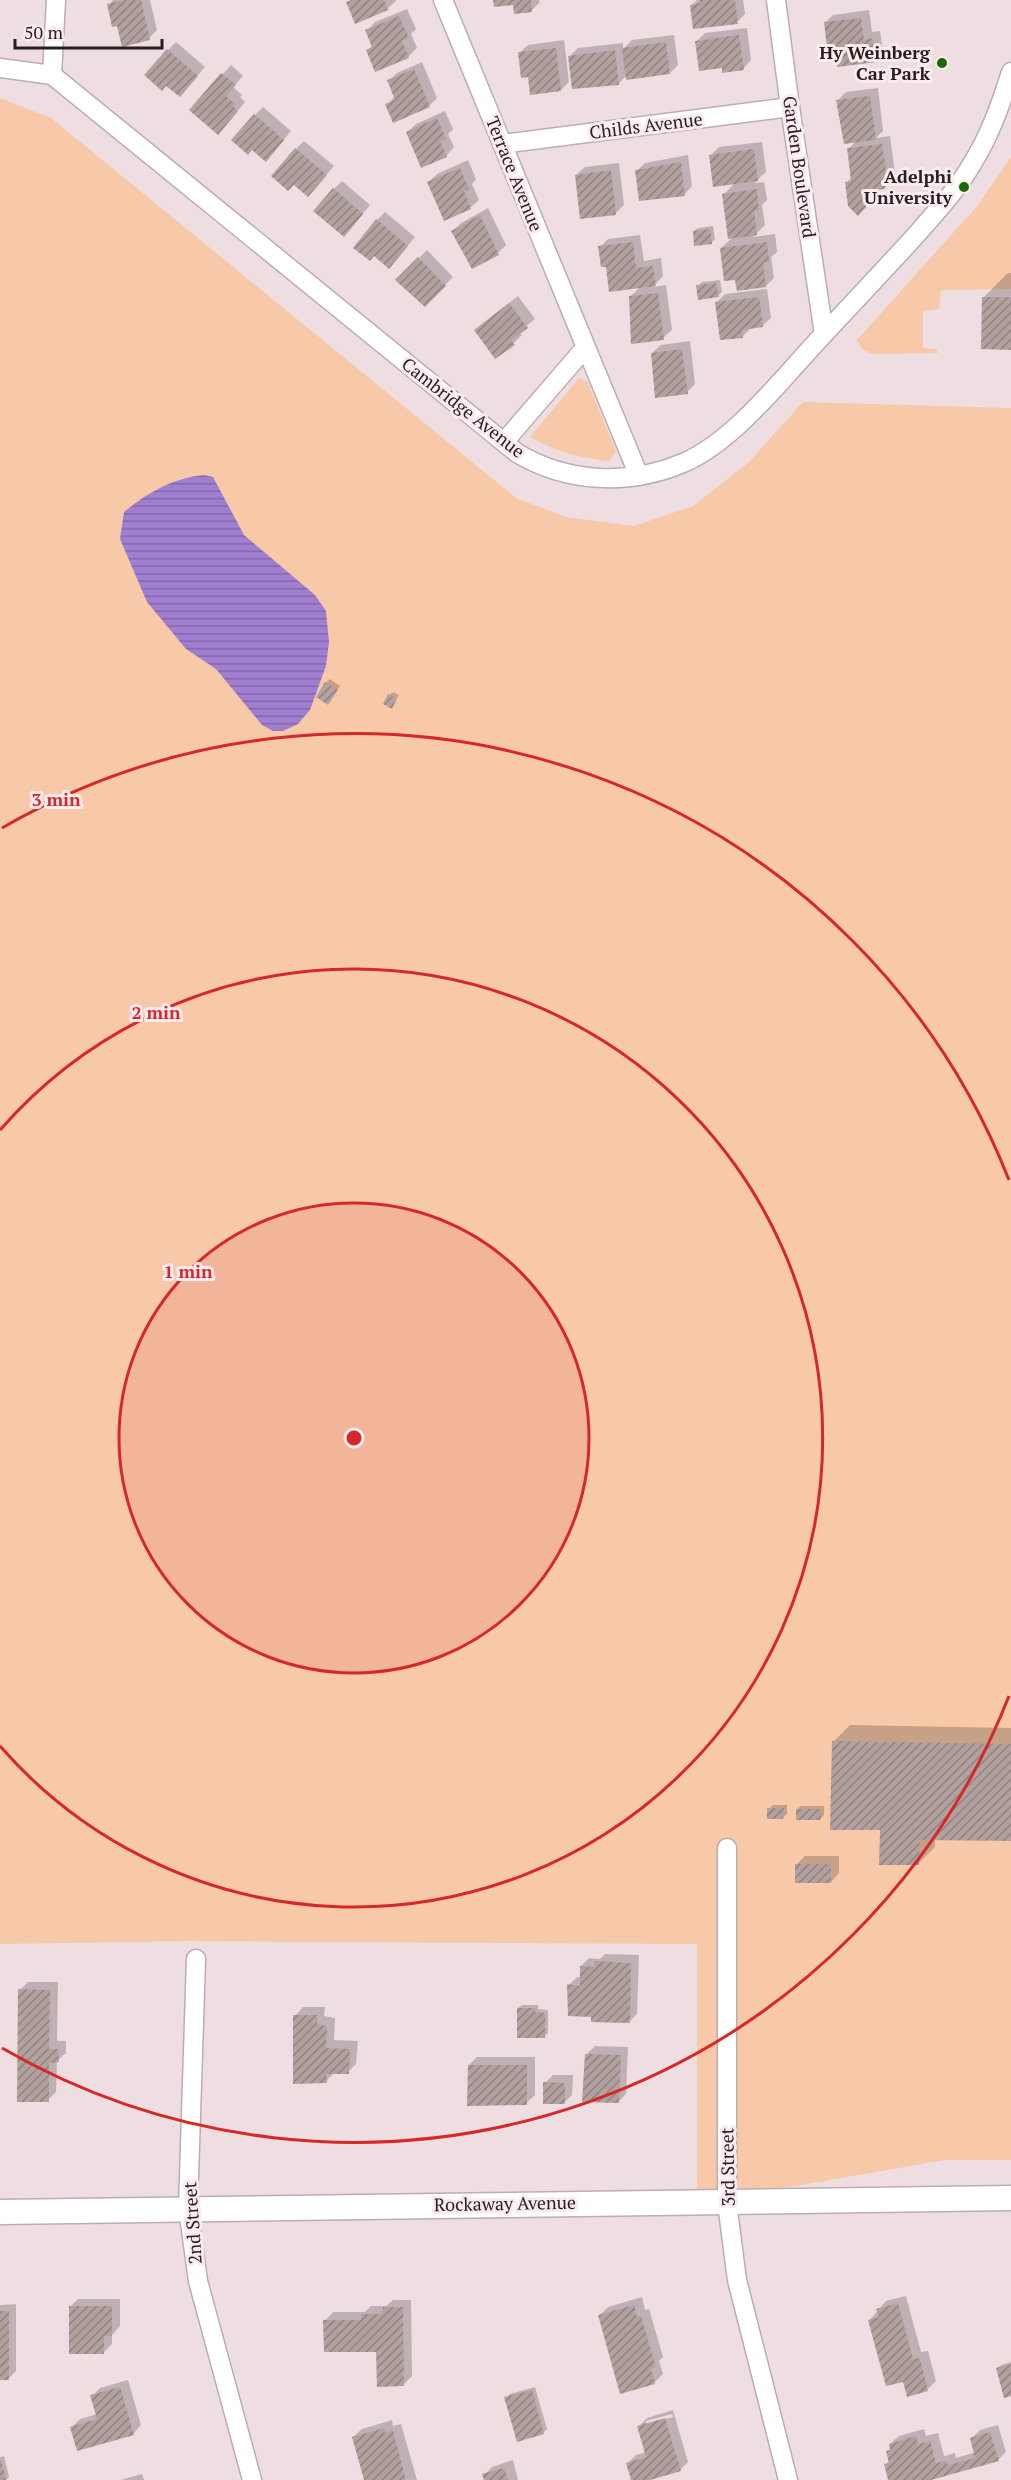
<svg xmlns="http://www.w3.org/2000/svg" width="1011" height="2480" viewBox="0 0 1011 2480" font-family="'PT Serif',serif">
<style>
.grass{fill:#f8c9a9}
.water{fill:url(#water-rules)}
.shadow{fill:#0003;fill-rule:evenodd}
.building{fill:url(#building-hatch)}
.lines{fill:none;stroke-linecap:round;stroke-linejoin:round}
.street-casing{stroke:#bdacb1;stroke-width:21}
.secondary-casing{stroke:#bdacb1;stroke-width:27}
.street{stroke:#fff;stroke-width:18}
.secondary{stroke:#fff;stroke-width:24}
.ring{fill:none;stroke:#d62828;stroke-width:3}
.poi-dot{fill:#1c6702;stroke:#fbeaee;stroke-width:2}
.labels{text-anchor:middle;stroke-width:6;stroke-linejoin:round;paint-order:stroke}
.poi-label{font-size:18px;font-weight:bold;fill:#251f21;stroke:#fbeaee;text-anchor:end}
.street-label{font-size:18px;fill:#251f21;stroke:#fbeaee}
.centre{fill:#d62828;stroke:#fbeaee;stroke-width:3}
.ring-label{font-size:18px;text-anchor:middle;font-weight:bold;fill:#d62828;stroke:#fbeaee;stroke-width:6;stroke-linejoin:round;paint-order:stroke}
</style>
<defs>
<pattern id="water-rules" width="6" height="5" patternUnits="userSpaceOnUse" patternTransform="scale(1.5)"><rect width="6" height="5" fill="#a17fd0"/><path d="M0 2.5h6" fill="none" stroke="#8367a8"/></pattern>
<pattern id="building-hatch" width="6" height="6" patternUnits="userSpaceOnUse" patternTransform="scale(1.5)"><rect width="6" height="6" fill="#b2a19e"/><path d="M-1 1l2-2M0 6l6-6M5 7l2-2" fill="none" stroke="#918380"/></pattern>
</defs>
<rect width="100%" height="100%" fill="#eedde1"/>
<g class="grass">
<polygon points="0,98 51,118 516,498 566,517 634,526 693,506 749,462 803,402 1011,408 1011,2160 945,2160 697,2203 697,1944 188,1941 0,1944"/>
<polygon points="1011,157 1011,289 941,290 939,309 923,311 923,348 936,349 938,353 872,354 862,349 857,340 978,205"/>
<path d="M579 378 587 381 616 451 609 461C579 458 556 452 530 437Z"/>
</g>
<path class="water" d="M204 475 213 477 244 535 315 595 326 611 329 642 326 666 310 710 298 724 283 731H273L262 725 216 669 186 649 147 602 120 539 124 512C147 493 173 478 204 475Z"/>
<g class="shadow">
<polygon points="113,0 150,0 157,30 149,38 118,24 109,5"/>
<polygon points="351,0 395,0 396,1 387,9 348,3"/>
<polygon points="494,0 539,0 540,2 531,11 514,3"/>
<polygon points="697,0 743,0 745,14 737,22 692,5"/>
<polygon points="407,9 416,29 411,34 417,48 409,56 376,70 367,51 373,45 367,31 375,22"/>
<polygon points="869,10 872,32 880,31 883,52 875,61 835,44 825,23 833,15"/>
<polygon points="747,28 751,60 743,69 697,41 705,33"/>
<polygon points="674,35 678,65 670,73 627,75 618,84 570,56 578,48 623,43 623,49 632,40"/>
<polygon points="564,40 569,82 561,90 529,75 519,53 528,45"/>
<polygon points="176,42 205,67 188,87 168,50"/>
<polygon points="422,62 437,98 429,106 387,105 395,96 389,81 397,73"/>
<polygon points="231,65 243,76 233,87 242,95 240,97 245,102 226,125 192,110"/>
<polygon points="878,88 883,131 876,138 890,136 895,173 866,206 847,182 852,177 849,149 856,141 838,100 846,92"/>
<polygon points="263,107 291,131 274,152 255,115"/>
<polygon points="445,111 453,129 448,134 454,147 446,156 407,133 416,124"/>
<polygon points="304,141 334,166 316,187 296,149"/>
<polygon points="762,142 766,172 754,183 764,182 767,200 762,205 765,225 753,237 775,234 777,252 771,257 774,278 766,286 736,278 721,248 733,237 724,194 735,183 711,155 719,147"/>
<polygon points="688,155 692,186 684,195 637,171 645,163"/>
<polygon points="468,160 476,179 472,184 479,200 470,208 429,182 437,174"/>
<polygon points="619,163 624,205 615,214 576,175 585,167"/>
<polygon points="342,181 370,205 352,227 334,189"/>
<polygon points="488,208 506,245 498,253 453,231 461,223"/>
<polygon points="385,212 415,237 397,259 377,220"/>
<polygon points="713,226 715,239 711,243 694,231 698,228"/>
<polygon points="640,235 644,261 661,258 663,276 653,287 666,285 672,330 663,338 632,342 630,297 641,286 608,265 600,247 608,239"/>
<polygon points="427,250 453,277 425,305 397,280"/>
<polygon points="1008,273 1011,273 1011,348 984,297"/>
<polygon points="720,280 722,292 718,296 698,286 702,282"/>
<polygon points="767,289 771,318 762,326 751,328 743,336 717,302 725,294"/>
<polygon points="518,296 535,319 519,332 522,335 514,343 476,330"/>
<polygon points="690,341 695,384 687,392 652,353 661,345"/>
<polygon points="330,679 340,686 328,703 326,683"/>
<polygon points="393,692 399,695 391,707 389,695"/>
<polygon points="850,1725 1011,1728 1011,1840 935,1839 935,1847 918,1864 881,1829 833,1742"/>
<polygon points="773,1805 787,1805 787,1814 783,1818 769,1809"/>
<polygon points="801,1806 824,1806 824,1815 820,1819 797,1809"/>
<polygon points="805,1856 839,1856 839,1873 831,1882 797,1864"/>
<polygon points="605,1954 639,1955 637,2014 629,2022 593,2016 569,1985 577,1977 582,1977 581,1966 589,1958 600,1959"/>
<polygon points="28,1982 58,1982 57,2041 66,2041 66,2053 57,2061 56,2092 48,2100 20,1990"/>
<polygon points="522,2005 538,2005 538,2009 548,2010 548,2033 545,2036 518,2008"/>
<polygon points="303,2007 325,2007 324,2016 335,2018 334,2040 358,2041 356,2064 348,2072 335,2072 326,2081 295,2016"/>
<polygon points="595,2046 628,2047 626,2094 618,2102 587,2054"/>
<polygon points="477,2057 535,2057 535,2095 526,2103 469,2065"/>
<polygon points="553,2075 573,2075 572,2095 564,2103 545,2083"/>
<polygon points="906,2296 921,2352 928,2351 936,2381 928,2389 908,2395 904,2380 869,2321 886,2301"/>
<polygon points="642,2297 645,2310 649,2309 663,2357 659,2361 663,2374 655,2382 621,2392 600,2315 608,2307"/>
<polygon points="78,2299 120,2299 120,2326 112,2335 112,2344 103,2353 70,2307"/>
<polygon points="393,2300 411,2300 412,2376 403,2385 378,2350 325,2321 333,2312 365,2312 371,2306 386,2306"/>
<polygon points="16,2304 16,2371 8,2379 0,2379 0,2305"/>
<polygon points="1011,2362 1011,2394 997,2369 1001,2365"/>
<polygon points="128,2380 141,2425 133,2434 72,2427 80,2419 97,2414 92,2396 100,2388"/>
<polygon points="535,2387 547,2429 543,2433 506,2398 510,2394"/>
<path d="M673 2410 688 2462 680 2470 645 2480H632L628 2463 636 2455 646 2452 639 2426 647 2418ZM672 2414 673 2417 646 2424V2421Z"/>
<polygon points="392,2420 393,2426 401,2424 417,2480 365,2480 353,2437 362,2429"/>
<polygon points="998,2425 1006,2452 998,2460 925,2480 889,2480 885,2465 890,2460 888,2452 891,2448 890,2444 899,2436 924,2429 926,2436 938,2433 944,2456 955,2453 956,2458 976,2452 972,2438 980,2430"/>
<polygon points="4,2456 9,2477 6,2480 0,2480 0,2457"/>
<polygon points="513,2460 518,2480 485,2480 484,2475 492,2467"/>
<polygon points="142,2474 144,2480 120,2480"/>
</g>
<g class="building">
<polygon points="124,0 141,0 150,40 122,47 117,26 112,27 107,4"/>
<polygon points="352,0 384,0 388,10 355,24 346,2"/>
<polygon points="493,0 531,0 532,12 514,14 513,5 494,7"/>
<polygon points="700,0 735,0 738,24 693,29 690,5 700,3"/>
<polygon points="399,16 409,38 402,41 409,58 375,72 366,50 372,47 365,30"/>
<polygon points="861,18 864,40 872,38 876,62 837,67 834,46 827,47 824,22"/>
<polygon points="739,35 744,70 722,73 722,68 699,71 695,41"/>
<polygon points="666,42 670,74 626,80 622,48"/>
<polygon points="556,48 561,91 530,95 528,77 521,78 518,52"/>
<polygon points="167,49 198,76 180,97 166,86 162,91 144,75"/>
<polygon points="615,50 619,85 572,89 568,56"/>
<polygon points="414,69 430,107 393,123 385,104 395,100 387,80"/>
<polygon points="221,73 236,85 226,96 235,104 233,106 238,111 218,135 189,110"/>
<polygon points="870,96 876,140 844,144 836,100"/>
<polygon points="254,114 284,140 266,162 252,150 248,155 231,140"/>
<polygon points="437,118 446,139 440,141 447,157 421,168 406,132"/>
<polygon points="882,144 888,183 884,189 875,190 877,195 858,216 848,206 845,182 851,181 847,148"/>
<polygon points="295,148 327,175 308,197 294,185 288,191 271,176"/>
<polygon points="754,149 758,181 713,187 709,155"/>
<polygon points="681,162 685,196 639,201 635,170"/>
<polygon points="460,168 469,189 464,191 471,209 444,221 427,182"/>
<polygon points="611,170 616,215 580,219 575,175"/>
<polygon points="333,188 363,214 344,237 313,211"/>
<polygon points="757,189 759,210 754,210 757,235 728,239 722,194"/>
<polygon points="480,215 499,255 472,269 451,231"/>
<polygon points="376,219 408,246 389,269 374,256 370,261 353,248"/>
<polygon points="710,229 712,244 694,246 693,231"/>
<polygon points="633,242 636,268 653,266 656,286 609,292 606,267 601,267 598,246"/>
<polygon points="767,242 769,262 763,263 766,287 737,291 735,280 724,281 720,248"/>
<polygon points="418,257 446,286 425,307 395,280"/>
<polygon points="716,283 719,297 698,300 696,285"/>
<polygon points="658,293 664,340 631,344 629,296"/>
<polygon points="759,297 763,327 742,330 743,338 720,340 715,302"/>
<polygon points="982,297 1011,297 1011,350 981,349"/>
<polygon points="509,303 528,328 511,340 515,345 495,359 474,330"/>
<polygon points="682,349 688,394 655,398 651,353"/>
<polygon points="325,682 338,690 328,705 316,697"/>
<polygon points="388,694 397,699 392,709 383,704"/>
<polygon points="832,1741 1011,1744 1011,1841 920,1840 919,1865 879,1865 880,1830 830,1830"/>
<polygon points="767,1808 784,1808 783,1819 767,1819"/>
<rect x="796" y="1809" width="25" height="11"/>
<rect x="795" y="1864" width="36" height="19"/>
<polygon points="595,1961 631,1963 630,2023 591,2022 591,2017 568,2016 567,1984 580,1986 580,1966 595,1967"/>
<polygon points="18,1989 50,1990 49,2049 58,2049 59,2062 49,2063 49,2102 17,2102"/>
<polygon points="517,2008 535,2008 535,2012 545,2013 545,2038 517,2038"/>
<polygon points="293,2015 317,2015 317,2024 327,2026 326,2048 350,2049 349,2074 326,2074 327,2083 293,2084"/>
<polygon points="585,2054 621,2055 619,2103 582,2102"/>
<polygon points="468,2065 527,2065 527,2105 467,2106"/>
<polygon points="543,2082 565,2083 565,2104 543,2104"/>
<polygon points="898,2303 913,2359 920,2358 928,2391 907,2397 903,2382 886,2386 868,2320 879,2317 876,2309"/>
<polygon points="634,2305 637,2317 641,2316 656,2367 651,2368 655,2384 620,2394 598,2315"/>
<polygon points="69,2306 112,2306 112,2336 104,2336 104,2354 69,2354"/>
<polygon points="383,2307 403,2307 404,2386 377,2387 376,2352 324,2352 323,2320 361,2320 361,2314 383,2314"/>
<rect x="0" y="2311" width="9" height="69"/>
<polygon points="1011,2364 1011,2396 1004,2398 996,2368"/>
<polygon points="120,2387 134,2435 77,2451 70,2427 97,2419 90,2395"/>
<polygon points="532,2390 544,2434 517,2442 504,2397"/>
<polygon points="665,2418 681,2471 650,2480 631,2480 626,2463 646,2457 637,2426"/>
<polygon points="384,2428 385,2433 393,2431 406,2480 364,2480 352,2437"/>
<polygon points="990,2432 999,2461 931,2480 888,2480 884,2464 889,2463 886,2451 890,2450 889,2444 916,2436 918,2444 930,2441 936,2463 946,2461 948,2465 975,2458 970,2438"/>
<polygon points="0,2461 1,2461 6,2480 0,2480"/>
<polygon points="504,2468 508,2480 484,2480 482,2474"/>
</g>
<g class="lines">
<defs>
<g id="street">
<polyline points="443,0 639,476"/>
<polyline points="776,0 790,107 824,334"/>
<path d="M0 68 52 75 517 453C567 483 629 486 683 463 735 441 784 376 823 335 854 302 885 269 916 235 936 212 957 190 972 164 990 135 1001 104 1011 72"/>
<polyline points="52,75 56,0"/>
<polyline points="502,144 790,107"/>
<polyline points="504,442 585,348"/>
<polyline points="727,1848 727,2203 737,2280 788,2480"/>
<polyline points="196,1959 188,2208 198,2281 252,2480"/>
</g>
<polyline id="secondary" points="0,2212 1011,2198"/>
</defs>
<use href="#street" class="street-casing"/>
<use href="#secondary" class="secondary-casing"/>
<use href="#street" class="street"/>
<use href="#secondary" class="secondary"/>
</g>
<circle cx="354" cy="1438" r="235" fill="#d62828" fill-opacity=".12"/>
<g class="ring">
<circle cx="354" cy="1438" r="235"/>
<path d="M0 1130A469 469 0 1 1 0 1746"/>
<path d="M1009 1696A704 704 0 0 1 2 2048M2 828A704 704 0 0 1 1009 1180"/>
</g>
<g class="poi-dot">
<circle cx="942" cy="63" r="6"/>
<circle cx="964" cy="187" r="6"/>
</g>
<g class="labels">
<g class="poi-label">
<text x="930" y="59">Hy Weinberg<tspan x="930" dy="21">Car Park</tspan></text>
<text x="952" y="183">Adelphi<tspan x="952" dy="21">University</tspan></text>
</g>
<g class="street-label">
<text transform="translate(646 126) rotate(-7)" y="6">Childs Avenue</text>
<text transform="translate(799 167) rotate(82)" y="6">Garden Boulevard</text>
<text transform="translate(514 174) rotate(68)" y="6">Terrace Avenue</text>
<text transform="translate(463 408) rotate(38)" y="6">Cambridge Avenue</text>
<text transform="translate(728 2167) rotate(-91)" y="6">3rd Street</text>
<text transform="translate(505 2204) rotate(-1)" y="6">Rockaway Avenue</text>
<text transform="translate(193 2223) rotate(-94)" y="6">2nd Street</text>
</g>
</g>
<circle cx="354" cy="1438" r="9" class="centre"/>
<g class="ring-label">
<text x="56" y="806">3 min</text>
<text x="156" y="1019">2 min</text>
<text x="188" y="1278">1 min</text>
</g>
<path d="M15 39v9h147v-9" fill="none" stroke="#251f21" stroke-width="3"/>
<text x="24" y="39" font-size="18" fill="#251f21" stroke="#fbeaee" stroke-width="4.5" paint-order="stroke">50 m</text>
</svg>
